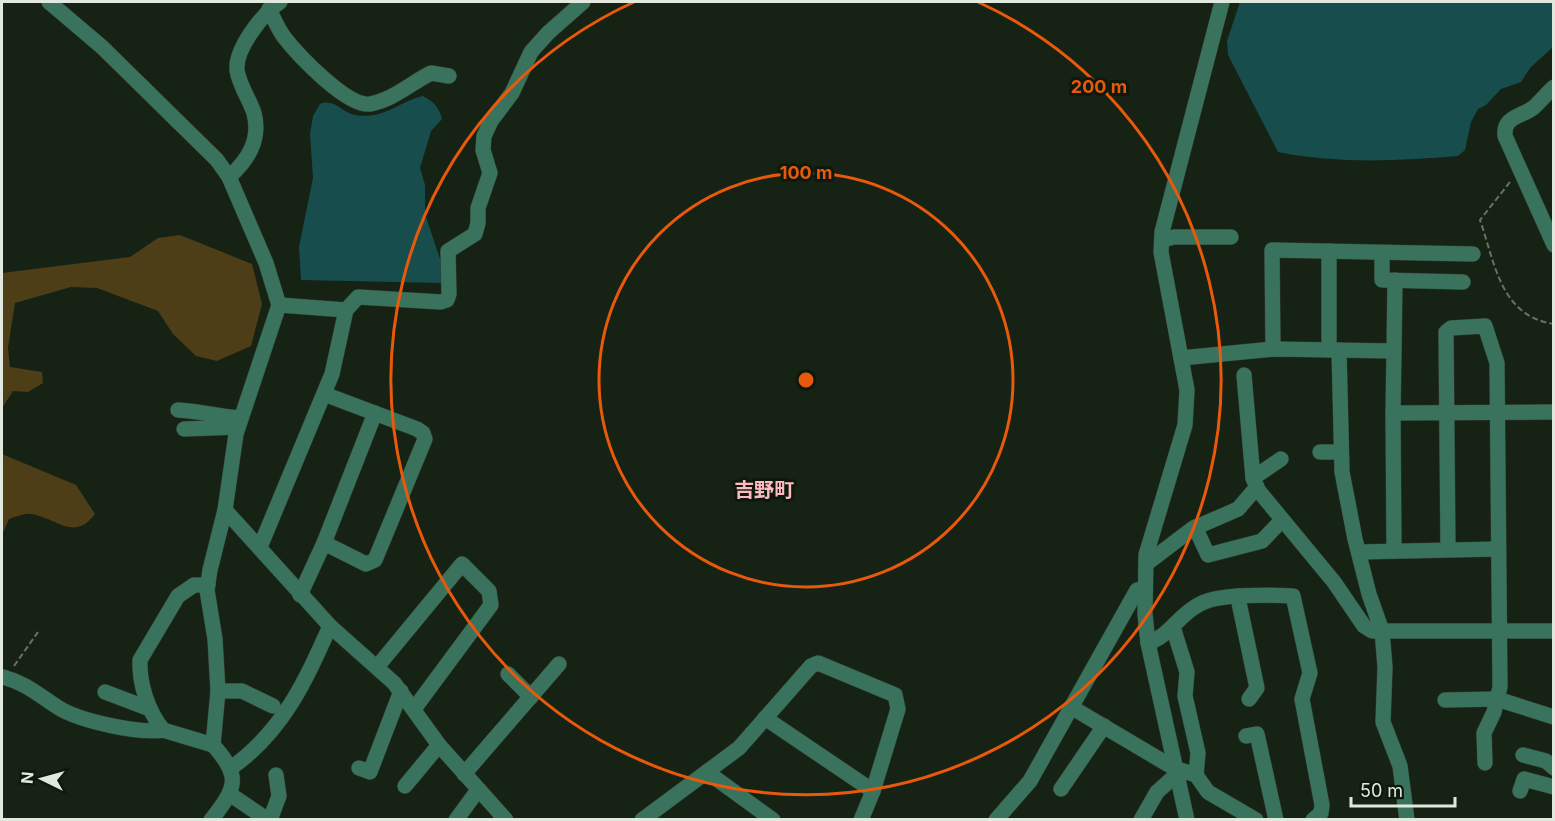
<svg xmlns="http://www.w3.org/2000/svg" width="1555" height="821" viewBox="0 0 1555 821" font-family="Inter,'Noto Sans JP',sans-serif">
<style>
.green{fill:#4d3e18}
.water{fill:#174e4d}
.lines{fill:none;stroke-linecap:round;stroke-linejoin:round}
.minor-casing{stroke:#323e30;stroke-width:16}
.path{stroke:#687265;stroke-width:2;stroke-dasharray:6 3;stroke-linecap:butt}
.minor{stroke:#3a735d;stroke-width:15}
.ring{fill:none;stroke:#e8590c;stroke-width:3}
.labels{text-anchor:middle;stroke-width:6;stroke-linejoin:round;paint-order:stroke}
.quarter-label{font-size:20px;font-weight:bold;fill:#feb9c4;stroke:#0d190b}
.centre{fill:#e8590c;stroke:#0d190b;stroke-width:3}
.ring-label{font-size:18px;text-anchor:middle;font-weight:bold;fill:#e8590c;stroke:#0d190b;stroke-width:6;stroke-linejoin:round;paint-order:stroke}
</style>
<rect width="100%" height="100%" fill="#162213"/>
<g class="green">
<polygon points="180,235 252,264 262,304 251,346 217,361 196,356 173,334 158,311 97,288 71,287 15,303 8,348 10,367 42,372 43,383 28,392 13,391 2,408 2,273 130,257 158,238"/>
<path d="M2 454 76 485 95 514C74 542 57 518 31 514 25 513 15 517 9 519L2 535Z"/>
</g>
<g class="water">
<path d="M1240 2H1553V47L1530 68 1521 82 1501 89 1486 105 1478 109 1471 122 1465 150 1458 156C1397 161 1338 164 1278 152L1228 55 1227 41Z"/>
<path d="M423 96C434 102 439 107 442 119L431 131 420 168 425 185V214L440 259 443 283 301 280 299 247 313 178 310 134 313 116 320 104C334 98 341 112 355 115 384 120 398 102 423 96Z"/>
</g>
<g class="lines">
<defs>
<g id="minor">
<path d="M49 2 102 47 217 160 229 177 266 263 279 305 236 434 225 510 210 570 207 590 215 639 218 691 213 745C242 777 236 788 211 820"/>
<path d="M269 9C274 19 278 29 284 37 298 55 347 107 370 104 393 100 411 83 431 73L449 76"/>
<path d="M1554 87C1547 93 1540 102 1533 108 1520 117 1503 117 1505 136L1554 245"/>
<path d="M229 177C248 160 261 140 254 113 249 98 239 85 237 70 235 49 263 13 280 2"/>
<polyline points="1162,240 1174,237 1231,237"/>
<polyline points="1382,253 1382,280 1463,282"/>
<polyline points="279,305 346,310 358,297 441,302 447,300 449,294 448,251 475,234 478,223 478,208 490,173 483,150 484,136 491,121 512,93 531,52 548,33 583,2"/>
<polyline points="1273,349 1272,250 1473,254"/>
<polyline points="1329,350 1329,251"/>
<polyline points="1339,350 1342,472 1355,539 1369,594 1382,631 1385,667 1383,722 1400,766 1407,820"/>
<polyline points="1394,351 1395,280"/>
<polyline points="1181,358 1273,349 1394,351 1393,413 1554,412"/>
<polyline points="1244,375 1253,478 1258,490 1334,582 1364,626 1372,631 1554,631"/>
<path d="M178 410C200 411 219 417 241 418"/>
<polyline points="1393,413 1394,550"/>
<polyline points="184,429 238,427"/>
<polyline points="1320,452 1341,452"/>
<polyline points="1253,478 1281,459"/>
<polyline points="225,510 330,626 394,683 439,745 506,820"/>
<polyline points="1195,527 1208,555 1262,541 1282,520"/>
<polyline points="324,543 366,564 375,560 425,439 423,433 417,429 324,394"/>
<polyline points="260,547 332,374 346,310"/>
<polyline points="1448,549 1446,332 1451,328 1485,326 1497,363 1500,687 1494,712 1484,733 1485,763"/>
<polyline points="1359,552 1498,549"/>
<polyline points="1146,564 1192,529 1238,509 1257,487"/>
<path d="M208 585H194L178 596 140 660C139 684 148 711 163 730L213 745"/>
<polyline points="300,595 324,543 375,413"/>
<polyline points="1238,598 1257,688 1249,699"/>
<polyline points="1173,627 1187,672 1185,696 1198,753 1196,775"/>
<path d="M1148 643C1170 636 1179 614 1200 604 1219 593 1271 595 1293 596L1310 673 1302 699 1322 805 1321 813 1313 820"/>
<polyline points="377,667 462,564 489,591 491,605 414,709"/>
<polyline points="508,674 531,697"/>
<path d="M3 677C26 683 40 696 59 708 80 721 139 734 163 730"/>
<polyline points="218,691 242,691 273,706"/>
<polyline points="105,692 150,709"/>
<polyline points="1445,700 1497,699 1554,717"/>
<polyline points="1071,707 1174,768 1196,775 1208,792 1256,820"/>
<polyline points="765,718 873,791"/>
<polyline points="1246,736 1257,734 1276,820"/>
<polyline points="1523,755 1546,761 1554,768"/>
<path d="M231 768C283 731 305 682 330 626"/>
<polyline points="359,768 370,772 401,691"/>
<polyline points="707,772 773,820"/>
<polyline points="464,774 559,664"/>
<polyline points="405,786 439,745"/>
<polyline points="1061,789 1104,726"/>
<polyline points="1520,791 1524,779 1554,787"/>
<polyline points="231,795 268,820"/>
<polyline points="270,820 279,796 276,775"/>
<polyline points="456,820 478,790"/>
<polyline points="642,820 739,748 811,666 818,663 895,695 898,709 873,791 861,820"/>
<polyline points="996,820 1030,781 1137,590 1145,588"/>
<polyline points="1141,820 1157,792 1176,775"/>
<polyline points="1187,820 1148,643 1145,614 1146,555 1185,425 1187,390 1161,252 1162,232 1222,2"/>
</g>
</defs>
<use href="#minor" class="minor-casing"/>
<g class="path">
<path d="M1510 182 1480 220C1495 263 1500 316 1554 324"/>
<polyline points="14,666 38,632"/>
</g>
<use href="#minor" class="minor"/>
</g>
<g class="ring">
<circle cx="806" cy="380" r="207"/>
<path d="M978 2A415 415 0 1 1 634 2"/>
</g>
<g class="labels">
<g class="quarter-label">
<text x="764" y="497">吉野町</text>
</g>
</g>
<circle cx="806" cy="380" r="9" class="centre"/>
<g class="ring-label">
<text x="1099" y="93">200 m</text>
<text x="806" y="179">100 m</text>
</g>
<rect width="1555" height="821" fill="none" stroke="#e1e9df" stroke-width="6"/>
<g transform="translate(42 779) rotate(275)" stroke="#0d190b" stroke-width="4.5" paint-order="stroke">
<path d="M0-4.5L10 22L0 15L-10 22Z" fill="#e1e9df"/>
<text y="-9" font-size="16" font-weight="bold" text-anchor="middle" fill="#e1e9df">N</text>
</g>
<path d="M1351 797v9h104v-9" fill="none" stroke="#e1e9df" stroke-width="3"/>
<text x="1360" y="797" font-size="18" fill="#e1e9df" stroke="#0d190b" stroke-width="4.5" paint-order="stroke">50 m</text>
</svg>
